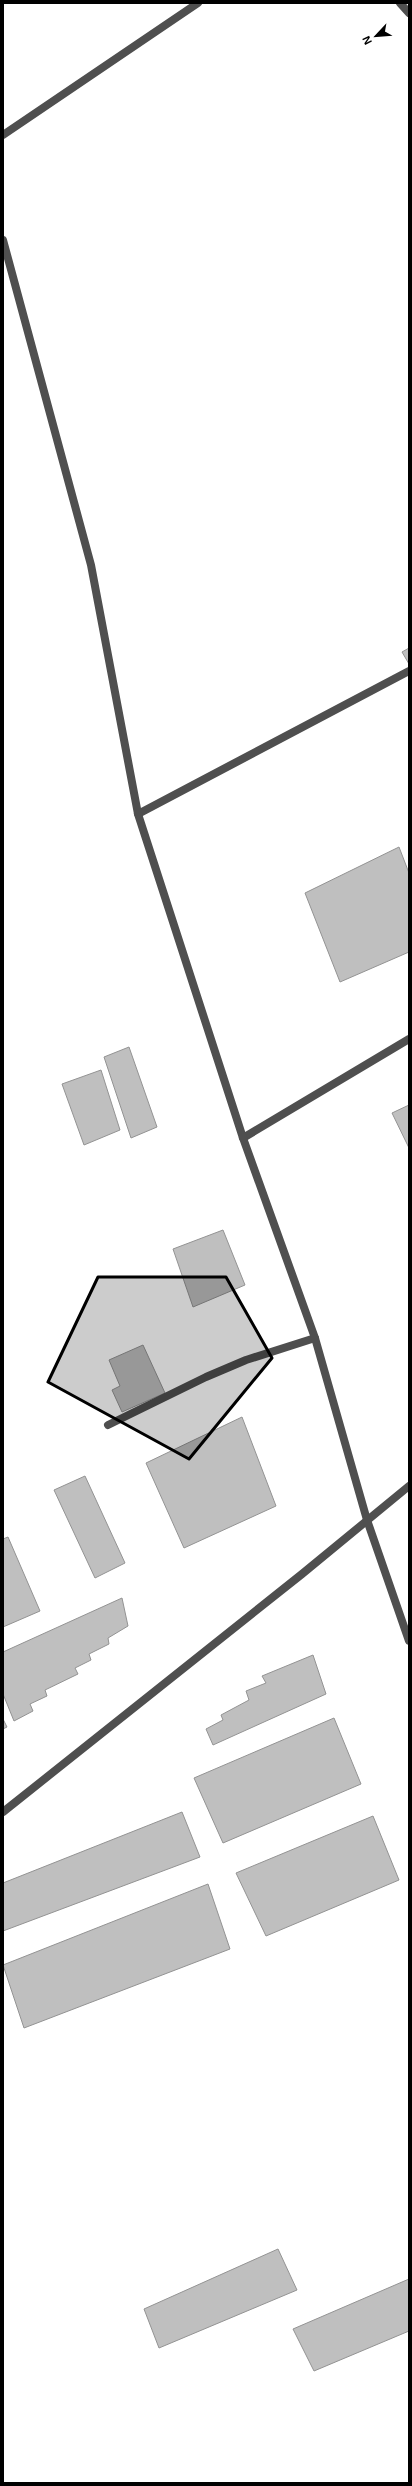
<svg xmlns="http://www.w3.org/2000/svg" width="412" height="2486" viewBox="0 0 412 2486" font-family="Helvetica,sans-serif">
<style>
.building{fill:#bfbfbf;stroke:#939393}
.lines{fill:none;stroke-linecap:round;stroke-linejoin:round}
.minor{stroke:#4f4f4f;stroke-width:8}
.tertiary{stroke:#4f4f4f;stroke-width:8}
.marked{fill:#000;fill-opacity:0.2;stroke:#000;stroke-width:3;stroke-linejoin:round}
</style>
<rect width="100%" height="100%" fill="#fff"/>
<g class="building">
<polygon points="409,648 409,664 402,652"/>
<polygon points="399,847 409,873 409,952 340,982 305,893"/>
<polygon points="129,1047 157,1127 131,1138 104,1057"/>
<polygon points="101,1070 120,1130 84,1145 62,1084"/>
<polygon points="409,1105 409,1148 392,1113"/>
<polygon points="223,1230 245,1285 193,1307 173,1249"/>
<polygon points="143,1345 165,1393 122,1412 112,1390 120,1386 109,1360"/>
<polygon points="242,1417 276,1506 184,1548 146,1463"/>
<polygon points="85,1476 125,1563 95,1578 54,1490"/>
<polygon points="8,1537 40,1611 3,1627 3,1539"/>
<polygon points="122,1598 128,1626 108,1638 109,1644 89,1654 91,1660 75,1668 78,1674 45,1690 47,1696 30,1704 33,1711 14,1721 3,1694 3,1652"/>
<polygon points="313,1655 326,1694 213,1745 206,1729 223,1720 221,1715 249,1700 246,1691 266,1683 262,1676"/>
<polygon points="334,1718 361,1784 223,1843 194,1778"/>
<polygon points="3,1719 7,1727 3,1729"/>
<polygon points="182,1812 200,1857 3,1931 3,1883"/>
<polygon points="373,1816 399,1880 266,1936 236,1873"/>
<polygon points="208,1884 230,1949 24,2028 3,1965"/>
<polygon points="278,2249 297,2290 159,2348 144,2309"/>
<polygon points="409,2279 409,2331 314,2371 293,2329"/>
</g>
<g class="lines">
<g class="minor">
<polyline points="400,3 409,13"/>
<polyline points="3,135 198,3"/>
<polyline points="138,814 409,671"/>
<polyline points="243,1138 409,1039"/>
<polyline points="108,1425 206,1377 246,1360 315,1338"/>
<polyline points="3,1812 302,1574 409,1486"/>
</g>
<polyline class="tertiary" points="3,240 91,565 138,814 243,1138 315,1338 367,1520 409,1641"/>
</g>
<path class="marked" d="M98 1277H226L272 1358 189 1459 48 1382Z"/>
<rect width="412" height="2486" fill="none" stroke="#000000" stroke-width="8"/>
<g transform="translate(376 36) rotate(244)" stroke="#ffffff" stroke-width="3" paint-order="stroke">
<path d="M0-3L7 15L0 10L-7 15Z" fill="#000000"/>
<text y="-6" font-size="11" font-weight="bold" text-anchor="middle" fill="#000000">N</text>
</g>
</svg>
